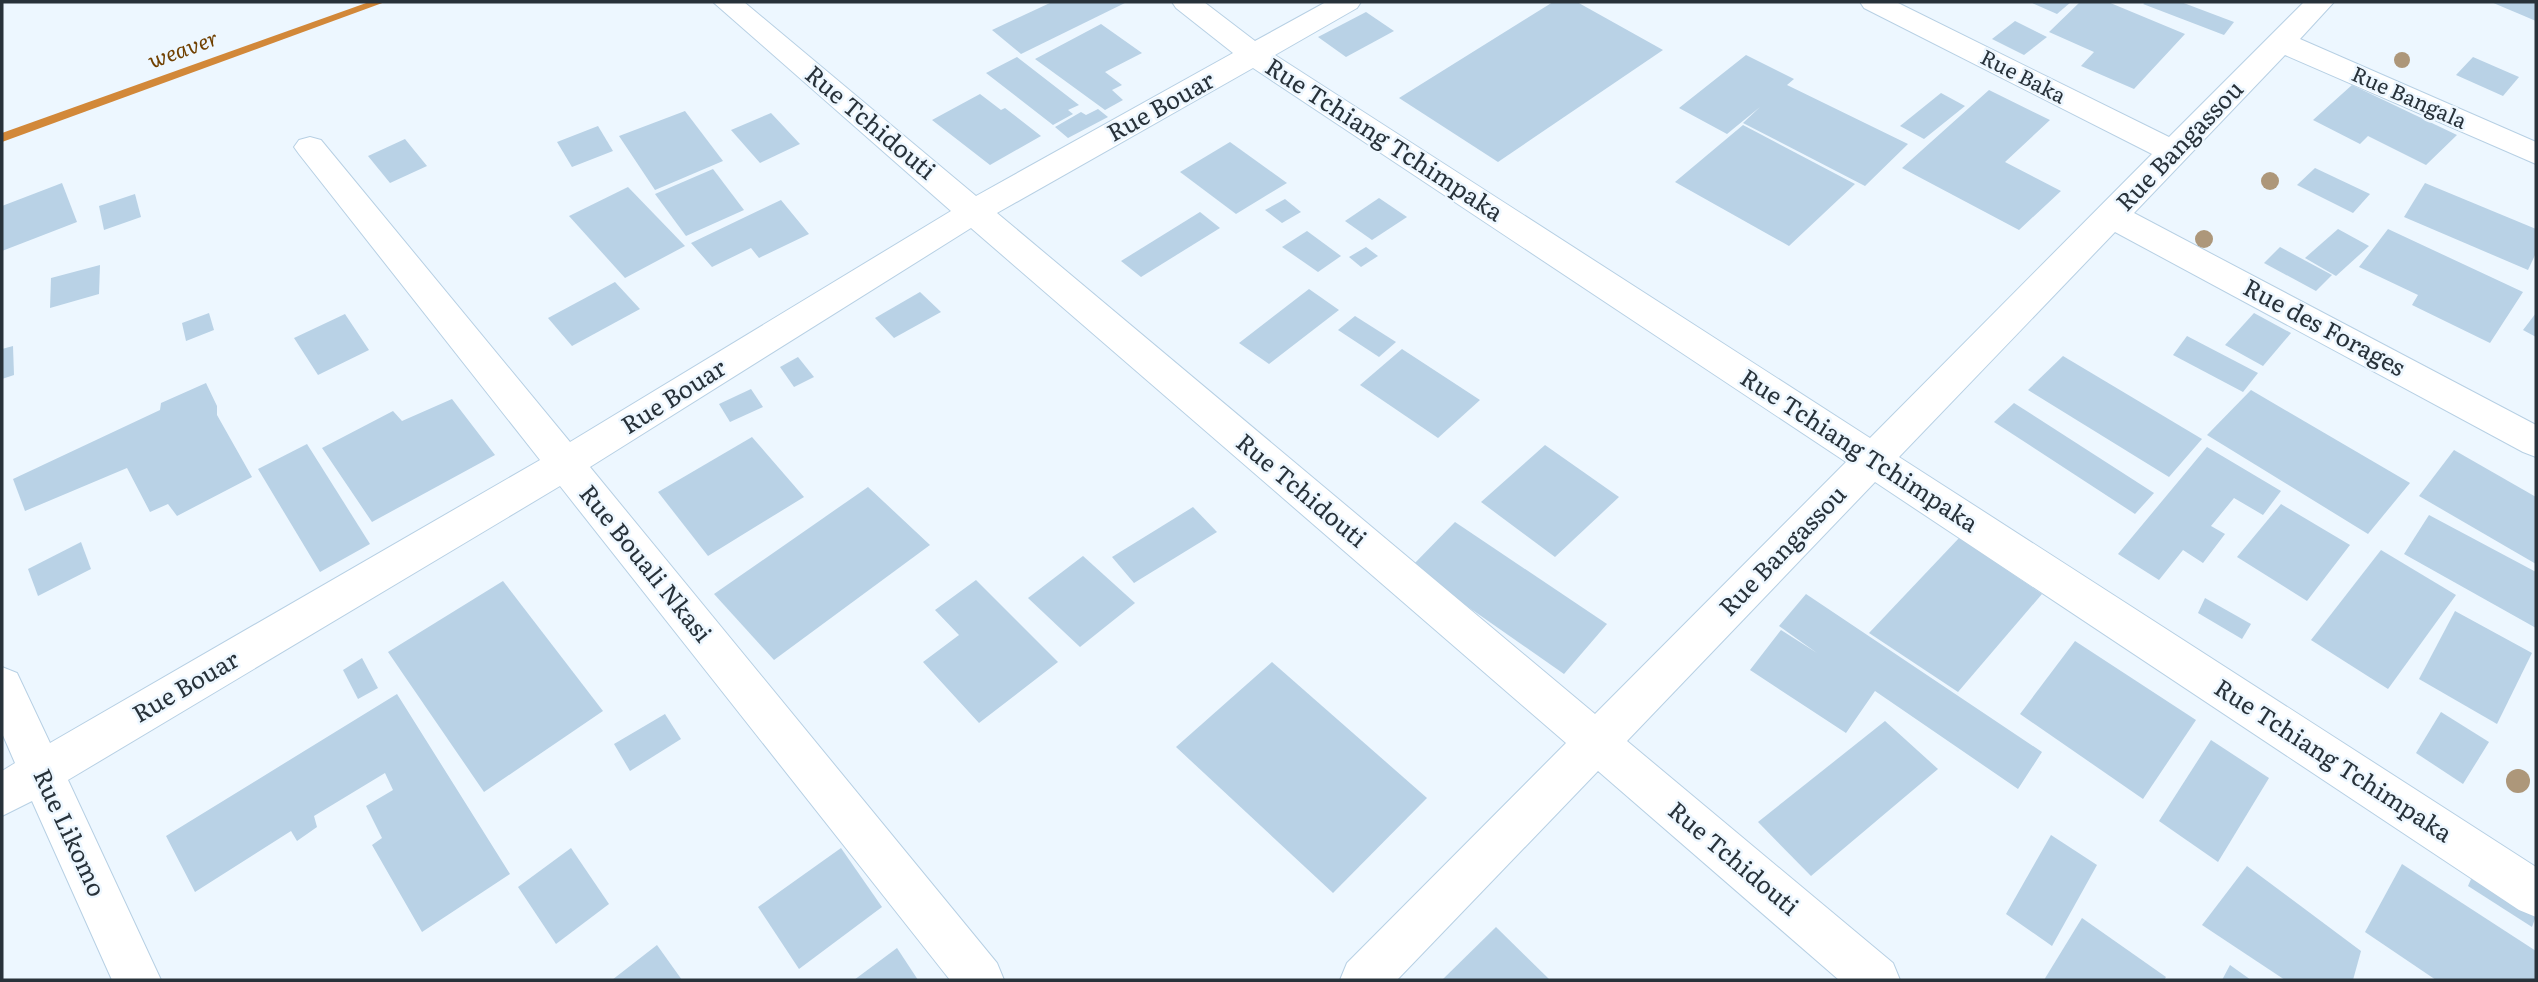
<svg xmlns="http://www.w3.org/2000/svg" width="2538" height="982" viewBox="0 0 2538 982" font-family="Literata,serif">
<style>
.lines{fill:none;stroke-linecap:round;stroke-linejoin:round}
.stream{fill:#d28839;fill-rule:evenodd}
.building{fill:#b9d2e6}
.minor-casing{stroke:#b7d0e4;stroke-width:2}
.minor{fill:#fff;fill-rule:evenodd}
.tree{fill:#ad977a}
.labels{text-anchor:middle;stroke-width:5;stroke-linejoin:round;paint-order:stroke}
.far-water-label{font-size:21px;font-style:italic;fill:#704000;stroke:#edf7ff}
.far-street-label{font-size:21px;fill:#28323a;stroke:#edf7ff}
.street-label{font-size:24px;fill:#28323a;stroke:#edf7ff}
</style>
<rect width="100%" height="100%" fill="#edf7ff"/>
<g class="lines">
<polygon class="stream" points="369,2 385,2 2,142 2,133"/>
</g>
<g class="building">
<polygon points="1052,2 1127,2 1021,54 992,30"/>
<polygon points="1553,2 1577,2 1663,50 1498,162 1399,98"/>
<polygon points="2030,2 2071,2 2057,14"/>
<polygon points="2080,2 2108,2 2185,34 2134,89 2081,66 2094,52 2049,32"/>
<polygon points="2146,2 2181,2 2234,22 2224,35 2143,4"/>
<polygon points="2491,2 2536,2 2536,21"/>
<polygon points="1366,12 1394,31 1346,57 1318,37"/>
<polygon points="2015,21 2047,37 2024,55 1992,39"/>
<polygon points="1101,24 1142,53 1105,72 1122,85 1112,90 1123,100 1105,110 1035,59"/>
<polygon points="1746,55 1794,79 1787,85 1908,144 1865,186 1743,123 1760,107 1727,134 1679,108"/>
<polygon points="1017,57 1079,105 1068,110 1073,114 1053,125 986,73"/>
<polygon points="2473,57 2519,77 2503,96 2456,75"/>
<polygon points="2352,85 2457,135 2426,165 2368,136 2360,144 2313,120"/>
<polygon points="1989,90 2050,120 2005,162 2061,191 2019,230 1902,168"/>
<polygon points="1941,93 1965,106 1924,139 1900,126"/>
<polygon points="980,94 1001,110 1005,108 1041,136 990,165 932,120"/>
<polygon points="1098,109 1108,117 1068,138 1055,127 1081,112 1086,115"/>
<polygon points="685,111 723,161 655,190 619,136"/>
<polygon points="771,113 800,144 760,163 731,130"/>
<polygon points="1743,125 1855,184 1789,246 1675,182"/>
<polygon points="598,126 613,151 572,167 557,142"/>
<polygon points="405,139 427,166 390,183 368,156"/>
<polygon points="1230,142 1287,183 1236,214 1180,172"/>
<polygon points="2315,168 2370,194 2353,213 2297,185"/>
<polygon points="713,169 744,210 686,236 655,194"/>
<polygon points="62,183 77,222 2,251 2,206"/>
<polygon points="2425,183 2536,229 2536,253 2528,270 2404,217"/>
<polygon points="628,187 685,246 625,278 569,216"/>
<polygon points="135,194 141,217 104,230 99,206"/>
<polygon points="1379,198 1407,217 1372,240 1345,221"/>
<polygon points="1285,199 1301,212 1282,223 1265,210"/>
<polygon points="781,200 809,234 759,258 751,248 712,267 691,243"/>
<polygon points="1200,212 1220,228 1141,277 1121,261"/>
<polygon points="2338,229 2369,246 2336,276 2305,258"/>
<polygon points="2388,229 2523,292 2490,343 2412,305 2418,295 2359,267"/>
<polygon points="1307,231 1341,256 1318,272 1282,247"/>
<polygon points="1366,247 1378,256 1361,267 1349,257"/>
<polygon points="2280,247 2332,275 2316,291 2264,263"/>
<polygon points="100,265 99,294 50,308 51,278"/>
<polygon points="615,282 640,309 572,346 548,318"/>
<polygon points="1309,289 1339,310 1269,364 1239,343"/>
<polygon points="920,292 941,312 894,338 875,318"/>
<polygon points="209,313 214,330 186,341 182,323"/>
<polygon points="2254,313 2291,333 2263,366 2225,345"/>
<polygon points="2536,313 2536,337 2523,330"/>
<polygon points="345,314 369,350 318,375 294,338"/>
<polygon points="1355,316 1396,342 1379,357 1338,330"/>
<polygon points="2187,336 2258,373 2243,392 2173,355"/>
<polygon points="13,346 14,375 2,379 2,349"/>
<polygon points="1402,349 1480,400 1438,438 1360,385"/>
<polygon points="2063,356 2202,439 2169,477 2028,390"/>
<polygon points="798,357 814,377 794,387 780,367"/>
<polygon points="206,383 217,406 217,415 252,477 177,516 168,504 150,512 127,468 25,511 13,479 160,410 161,403"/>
<polygon points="751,389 763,407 730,422 719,404"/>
<polygon points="2251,390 2410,483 2368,534 2207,435"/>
<polygon points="452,399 495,455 372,522 322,448 393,411 402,421"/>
<polygon points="2014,403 2154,493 2135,514 1994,422"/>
<polygon points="752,437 804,497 708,556 658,492"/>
<polygon points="307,444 370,544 320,572 258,469"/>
<polygon points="1545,445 1619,497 1555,557 1481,502"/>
<polygon points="2207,447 2281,491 2263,515 2234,498 2211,526 2225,534 2203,563 2183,550 2159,580 2118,554"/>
<polygon points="2454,450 2536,497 2536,564 2419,496"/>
<polygon points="868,487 930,545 774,660 714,594"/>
<polygon points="2281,504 2350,545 2307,601 2237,557"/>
<polygon points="1193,507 1217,532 1134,583 1112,557"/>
<polygon points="2429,515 2536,572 2536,628 2404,554"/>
<polygon points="1455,522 1607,624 1564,674 1411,567"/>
<polygon points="1959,538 2042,594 1958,692 1869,633"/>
<polygon points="81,542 91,569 38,596 28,569"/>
<polygon points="2381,550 2456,595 2388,689 2311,640"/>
<polygon points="1083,556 1135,603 1080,647 1028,598"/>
<polygon points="976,580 1058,662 979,723 923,662 959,635 935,610"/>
<polygon points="503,581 603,711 484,792 388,652"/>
<polygon points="1806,594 2042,752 2018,789 1875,691 1846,733 1750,670 1781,630 1817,653 1779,626"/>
<polygon points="2205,598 2251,624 2242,639 2198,613"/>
<polygon points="2455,611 2532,653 2497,724 2419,679"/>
<polygon points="2075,641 2196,720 2143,799 2020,714"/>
<polygon points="362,658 378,688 358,699 343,670"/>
<polygon points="1272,662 1427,798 1333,893 1176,747"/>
<polygon points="397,694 510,874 422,932 372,845 382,838 366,806 393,790 385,773 314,816 317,827 297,841 291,831 195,892 166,836"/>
<polygon points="2441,712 2489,742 2463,784 2416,753"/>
<polygon points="665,714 681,739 630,771 614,744"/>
<polygon points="1885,721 1938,769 1811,876 1758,822"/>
<polygon points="2211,740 2269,778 2218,862 2159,821"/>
<polygon points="2051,835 2097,865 2052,946 2006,914"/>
<polygon points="571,848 609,904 556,944 518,887"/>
<polygon points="841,848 882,907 799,969 758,907"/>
<polygon points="2479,861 2536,896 2536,916 2532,927 2468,886"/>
<polygon points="2402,864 2536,951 2536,980 2436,980 2365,932"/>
<polygon points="2247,866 2361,951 2353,980 2285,980 2202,925"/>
<polygon points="2082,918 2166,977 2164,980 2044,980"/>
<polygon points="1496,927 1550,980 1442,980"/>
<polygon points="657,945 682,980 612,980"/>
<polygon points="897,948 918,980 854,980"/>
<polygon points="2230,965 2251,980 2222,980"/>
</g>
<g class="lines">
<defs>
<path id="minor" d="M713 2H744L976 196 1233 53 1176 8 1172 2H1204L1255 41 1326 2H1361L1357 8 1275 55 1870 438 2152 154 1864 8 1860 2H1896L2169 137 2304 2H2334L2300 39 2536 142V164L2285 55 2134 213 2536 425V457L2523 452 2115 232 1899 457 2536 867V917L2519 910 1875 482 1627 741 1893 963 1900 980H1839L1598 771 1397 980H1340L1347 963 1566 743 971 228 590 467 997 963 1004 980H950L560 486 68 780 161 980H112L32 801 2 816V771L15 763 2 733V667L17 673 50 743 540 460 299 154 294 147 299 140 310 137 321 140 570 442 951 211ZM1253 68 1846 462 1595 714 997 213Z"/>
</defs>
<use href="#minor" class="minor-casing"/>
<use href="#minor" class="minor"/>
</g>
<g class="tree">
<circle cx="2402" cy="60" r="8"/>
<circle cx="2270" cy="181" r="9"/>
<circle cx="2204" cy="239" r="9"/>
<circle cx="2518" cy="781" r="12"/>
</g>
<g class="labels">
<g class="far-water-label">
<text transform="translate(183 50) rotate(-20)" y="7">weaver</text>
</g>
<g class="far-street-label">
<text transform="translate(2023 77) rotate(27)" y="7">Rue Baka</text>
<text transform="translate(2409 98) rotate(24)" y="7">Rue Bangala</text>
</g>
<g class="street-label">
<text transform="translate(1161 107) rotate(-29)" y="8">Rue Bouar</text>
<text transform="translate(870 123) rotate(40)" y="8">Rue Tchidouti</text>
<text transform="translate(1384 140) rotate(33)" y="8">Rue Tchiang Tchimpaka</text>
<text transform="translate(2180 146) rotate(-46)" y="8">Rue Bangassou</text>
<text transform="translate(2324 328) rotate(28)" y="8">Rue des Forages</text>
<text transform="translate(674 397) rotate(-32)" y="8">Rue Bouar</text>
<text transform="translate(1859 451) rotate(33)" y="8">Rue Tchiang Tchimpaka</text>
<text transform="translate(1301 491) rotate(40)" y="8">Rue Tchidouti</text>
<text transform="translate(1783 551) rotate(-46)" y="8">Rue Bangassou</text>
<text transform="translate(645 564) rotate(51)" y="8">Rue Bouali Nkasi</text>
<text transform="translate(186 687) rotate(-30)" y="8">Rue Bouar</text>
<text transform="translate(2333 761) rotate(33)" y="8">Rue Tchiang Tchimpaka</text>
<text transform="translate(69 833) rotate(65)" y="8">Rue Likomo</text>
<text transform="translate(1733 859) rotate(40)" y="8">Rue Tchidouti</text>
</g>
</g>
<rect width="2538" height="982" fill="none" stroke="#28323a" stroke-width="7"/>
</svg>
